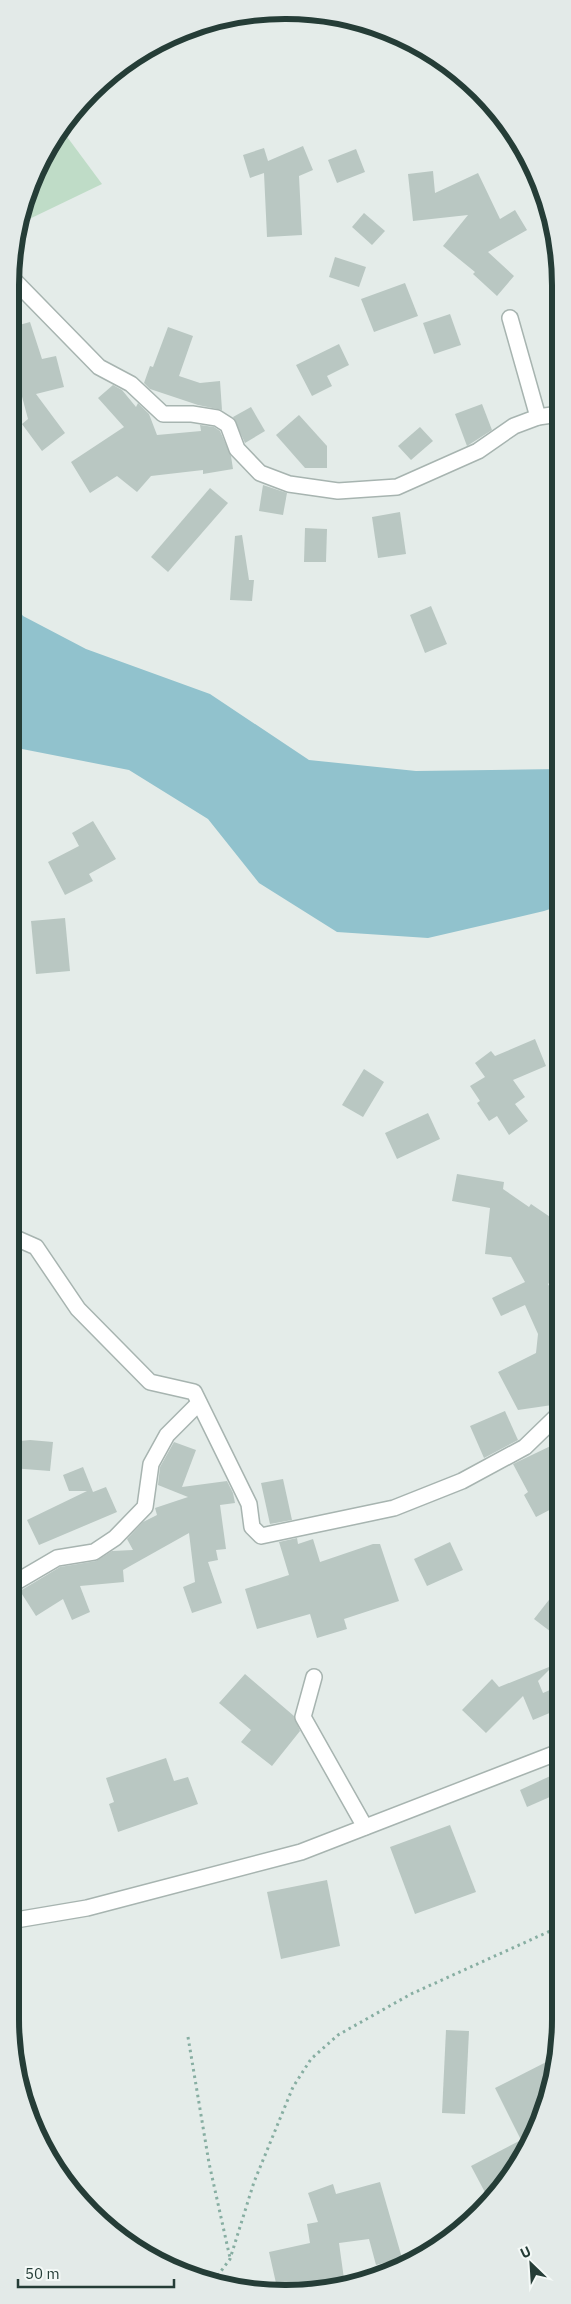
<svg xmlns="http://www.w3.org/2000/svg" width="571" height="2304" viewBox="0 0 571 2304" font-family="'IBM Plex Sans',sans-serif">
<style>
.green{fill:#bfdcc7}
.water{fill:#91c2cd}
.building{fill:#b9c7c2}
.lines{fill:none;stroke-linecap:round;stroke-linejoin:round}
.minor-casing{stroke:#a7b4b0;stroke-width:18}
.path{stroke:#87aea2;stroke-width:3;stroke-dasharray:2.5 4;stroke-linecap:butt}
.minor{stroke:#fff;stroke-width:15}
.rim{fill:none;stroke:#253d37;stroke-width:6}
</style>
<rect width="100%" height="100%" fill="#e4ece9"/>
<polygon class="green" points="62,130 102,184 21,223 47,148"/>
<polygon class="water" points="12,600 23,616 86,649 210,694 309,760 416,771 559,769 559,906 544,911 428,938 337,932 259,883 208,819 129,770 12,747"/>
<g class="building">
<polygon points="303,146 313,170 299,176 302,235 267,237 264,173 250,178 243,155 264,148 268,161"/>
<polygon points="356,149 365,172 337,183 328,160"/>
<polygon points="433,171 435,193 478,173 500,219 515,210 527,230 488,252 514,276 497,296 473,274 475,272 443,246 468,215 413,221 408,174"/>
<polygon points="364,213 385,231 372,245 352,227"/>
<polygon points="335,257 366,267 359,287 329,277"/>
<polygon points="405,283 418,316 374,332 361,299"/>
<polygon points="450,314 461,345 434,354 423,323"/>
<polygon points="30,322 42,359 56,356 64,387 36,394 65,433 42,451 22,424 28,419 12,359 12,327"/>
<polygon points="168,327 193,336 179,376 200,383 220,381 222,410 198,405 150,389 144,383 150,366 153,367"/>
<polygon points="339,344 349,365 327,376 332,386 312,396 296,365"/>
<polygon points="113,385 122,390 136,407 138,403 149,414 157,435 201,431 200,425 214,427 220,431 231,456 233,469 203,474 203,470 151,476 137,492 117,476 90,493 71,462 124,427 98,398"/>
<polygon points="482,404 492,430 467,446 455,414"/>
<polygon points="251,407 265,431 245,443 233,417"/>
<polygon points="299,415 327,446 327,468 305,468 276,435"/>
<polygon points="420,427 433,441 411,460 398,446"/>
<polygon points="263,485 287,493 283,515 259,511"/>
<polygon points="210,488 228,503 168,572 151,557"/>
<polygon points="400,512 406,554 378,558 372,517"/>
<polygon points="305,528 327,529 326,562 304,562"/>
<polygon points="242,535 249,580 254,580 252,601 230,600 235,536"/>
<polygon points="431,606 447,644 425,653 410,615"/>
<polygon points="93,821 116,859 89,874 93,881 65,895 48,862 79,846 72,833"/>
<polygon points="65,918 70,971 36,974 31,921"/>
<polygon points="535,1039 546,1066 513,1080 525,1097 515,1104 528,1121 509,1135 497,1116 489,1121 477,1103 480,1101 470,1086 485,1077 475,1063 491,1051 495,1056"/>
<polygon points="364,1069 384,1082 363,1117 342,1105"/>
<polygon points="428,1113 440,1139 397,1159 385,1133"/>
<polygon points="457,1174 504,1182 503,1189 529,1207 531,1204 559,1223 559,1274 548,1284 553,1293 549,1295 559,1315 559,1404 518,1410 498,1372 536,1353 538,1334 525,1305 501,1316 492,1298 525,1282 511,1257 485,1254 490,1208 452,1201"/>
<polygon points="505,1411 518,1440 484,1458 470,1426"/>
<polygon points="30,1440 53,1442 50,1471 11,1468 11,1442"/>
<polygon points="174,1442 196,1450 182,1487 227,1481 233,1493 235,1503 220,1505 226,1549 216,1550 218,1560 208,1562 222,1603 192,1613 183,1587 195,1582 189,1533 123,1570 124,1582 80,1586 90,1612 72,1620 63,1599 36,1616 20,1591 60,1567 96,1561 112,1551 133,1550 127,1539 143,1522 157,1515 155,1508 188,1497 158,1485 160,1467"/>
<polygon points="559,1442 559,1505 536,1517 524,1495 528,1492 513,1464"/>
<polygon points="83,1467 93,1492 106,1487 117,1512 39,1545 27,1520 87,1491 69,1491 63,1475"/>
<polygon points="283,1479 292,1520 270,1524 261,1483"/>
<polygon points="297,1538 298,1544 313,1539 320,1562 373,1544 380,1544 399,1601 344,1619 347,1629 317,1638 310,1614 257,1629 245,1589 289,1575 279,1542"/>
<polygon points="450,1542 463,1570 427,1586 414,1559"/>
<polygon points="559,1587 559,1638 534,1619"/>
<polygon points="554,1665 538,1681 543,1693 559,1686 559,1709 533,1720 523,1696 486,1733 462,1710 492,1679 499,1687"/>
<polygon points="245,1674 294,1716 300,1731 272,1766 241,1742 251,1730 219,1703"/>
<polygon points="166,1758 174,1781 188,1777 198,1804 118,1832 109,1804 114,1802 106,1778"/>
<polygon points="559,1772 559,1793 527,1807 520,1790"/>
<polygon points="450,1825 476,1892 415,1914 390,1847"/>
<polygon points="327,1880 340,1946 281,1959 267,1892"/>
<polygon points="446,2030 469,2031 465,2114 442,2113"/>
<polygon points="558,2056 524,2156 488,2198 471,2166 521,2140 495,2088"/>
<polygon points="380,2182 402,2258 376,2265 369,2239 339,2243 345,2286 278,2292 269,2252 310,2243 307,2224 318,2222 308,2193 333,2184 336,2194"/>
</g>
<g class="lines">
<defs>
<g id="minor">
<polyline points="12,278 99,367 131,384 163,414 192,414 217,418 228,425 237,449 260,473 289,484 338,491 397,487 478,451 514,426 538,417 559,414"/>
<polyline points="510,318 538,417"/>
<polyline points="11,1236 36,1247 78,1309 150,1382 194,1392 249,1504 252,1527 261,1536 394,1508 462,1481 525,1447 559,1414"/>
<polyline points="11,1585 57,1558 94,1552 115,1538 145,1507 151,1464 167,1435 199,1403"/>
<polyline points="314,1677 303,1717 365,1827"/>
<polyline points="10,1921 87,1908 301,1852 559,1752"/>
</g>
</defs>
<use href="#minor" class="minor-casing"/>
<g class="path">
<polyline points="188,2037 209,2163 230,2258"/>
<polyline points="211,2278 219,2274 230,2259 254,2182 293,2087 311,2059 338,2035 411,1994 559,1927"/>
</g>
<use href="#minor" class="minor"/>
</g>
<path d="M0 0H571V2304H0ZM285 19H286A266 266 0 0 1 552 285V2019A266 266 0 0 1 286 2285H285A266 266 0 0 1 19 2019V285A266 266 0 0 1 285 19Z" fill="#e3eae8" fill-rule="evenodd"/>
<path class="rim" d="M285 19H286A266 266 0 0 1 552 285V2019A266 266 0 0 1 286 2285H285A266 266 0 0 1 19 2019V285A266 266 0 0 1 285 19Z"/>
<g transform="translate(531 2264) rotate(335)" stroke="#f4f9f7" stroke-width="4" paint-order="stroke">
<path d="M0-4L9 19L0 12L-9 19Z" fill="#253d37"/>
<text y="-8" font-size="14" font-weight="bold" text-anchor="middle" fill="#253d37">U</text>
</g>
<path d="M18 2279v8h156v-8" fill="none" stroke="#253d37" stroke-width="2.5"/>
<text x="25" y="2279" font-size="15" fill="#253d37" stroke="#f4f9f7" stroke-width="4" paint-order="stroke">50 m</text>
</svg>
